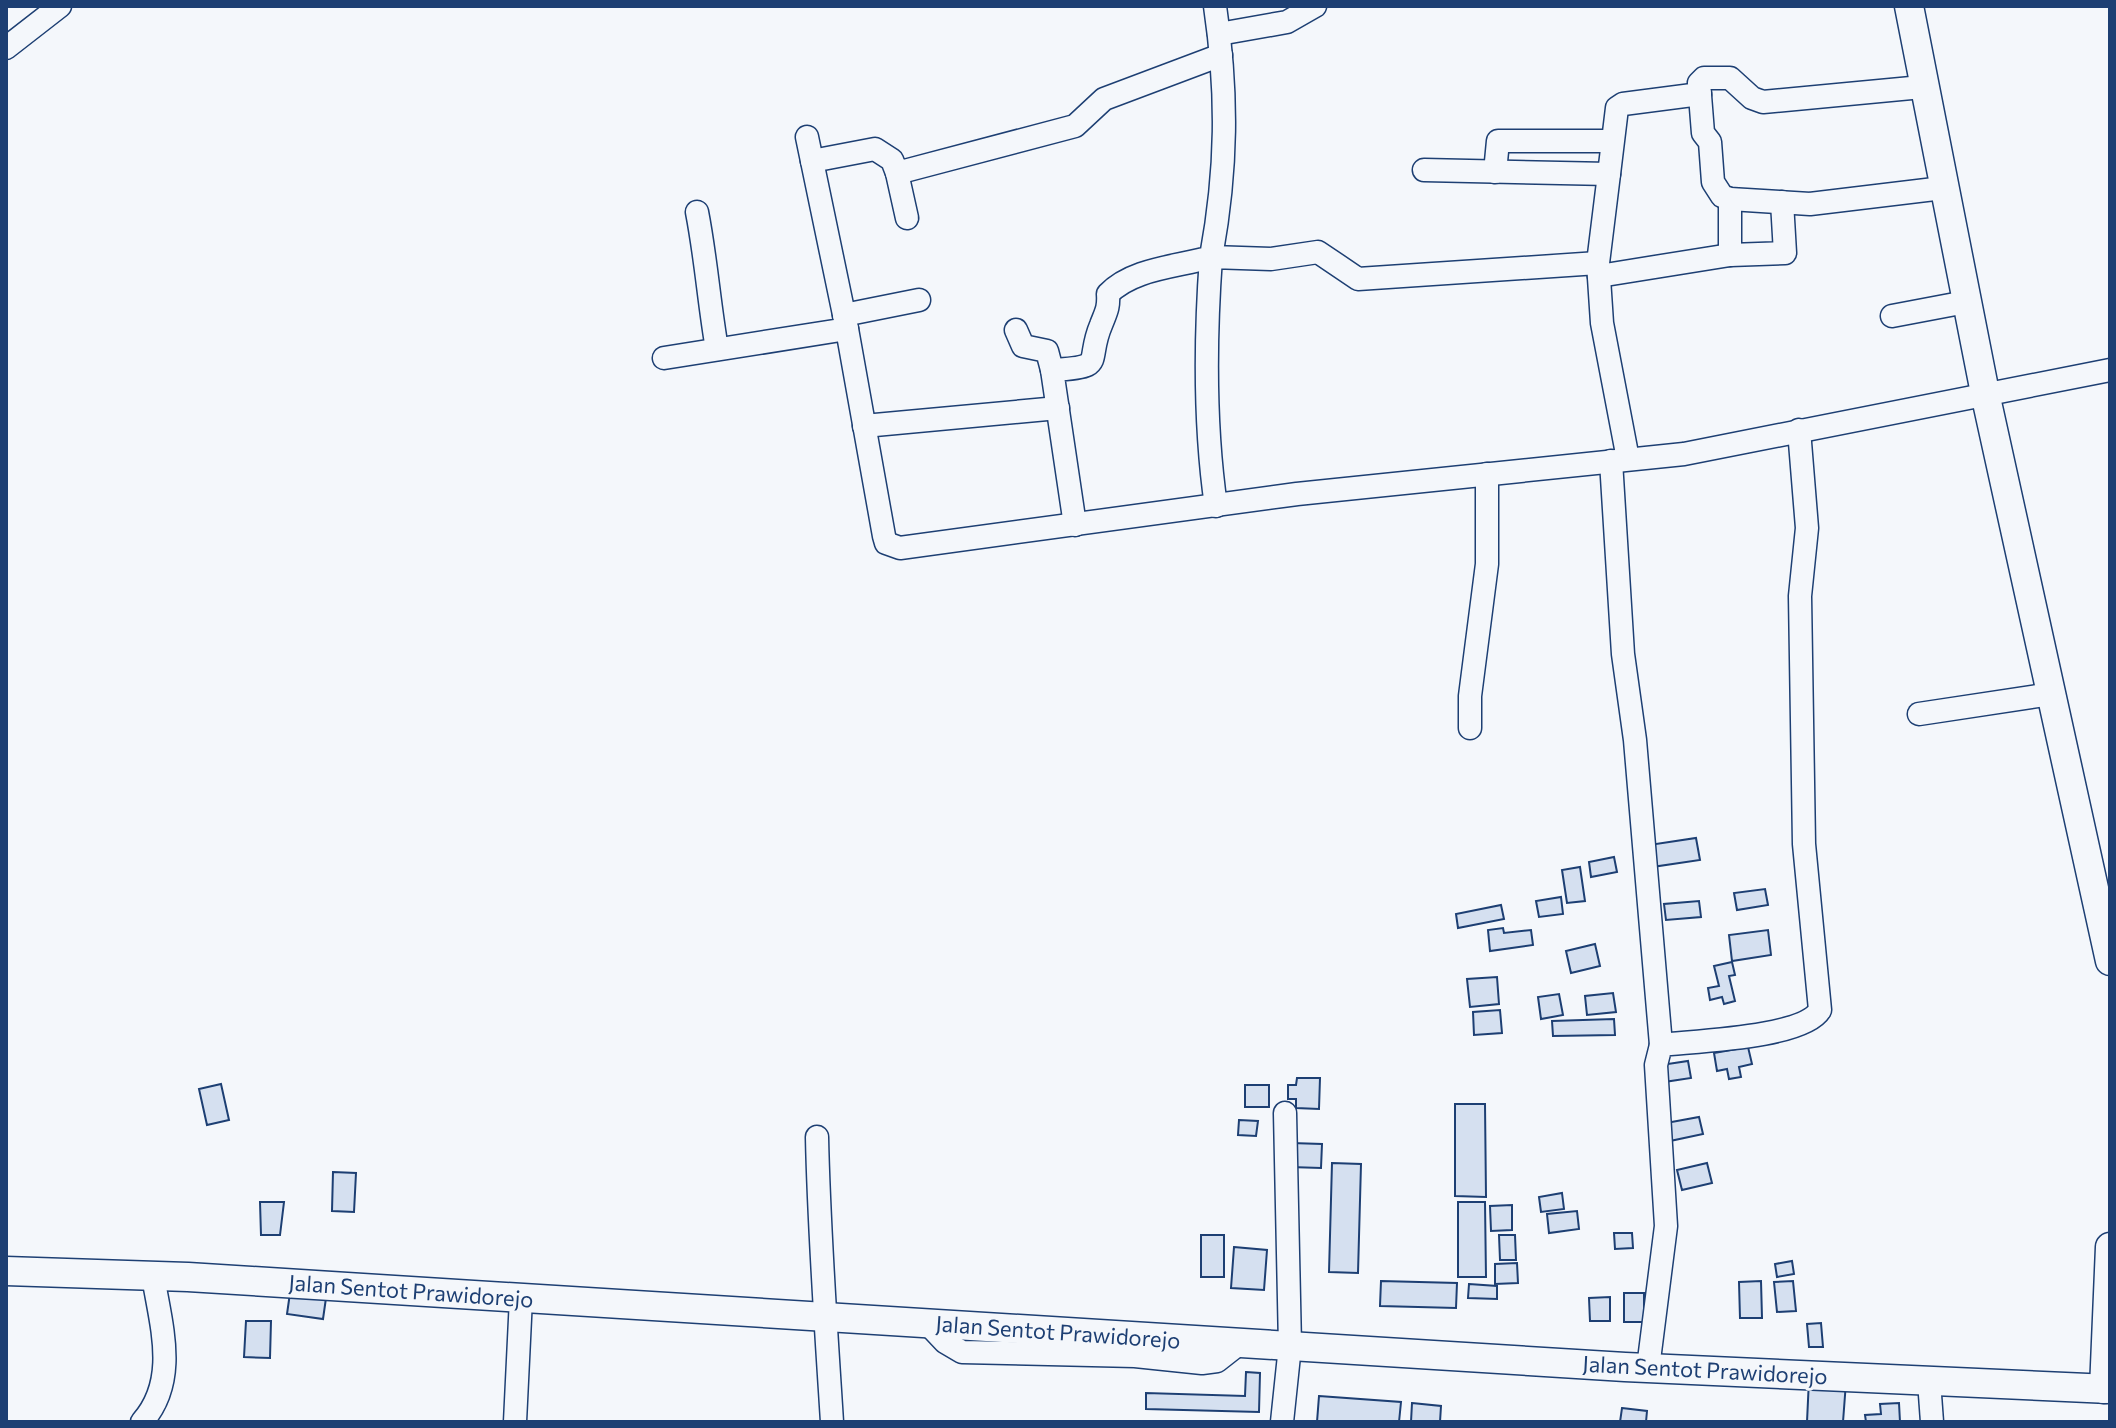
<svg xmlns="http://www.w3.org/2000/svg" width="2116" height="1428" viewBox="0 0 2116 1428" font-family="Commissioner,sans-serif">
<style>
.building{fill:#d5e0f0;stroke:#1d3f73;stroke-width:2}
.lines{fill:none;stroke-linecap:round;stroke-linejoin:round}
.minor-casing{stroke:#1d3f73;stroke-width:25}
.major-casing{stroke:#1d3f73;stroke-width:31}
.minor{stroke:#f4f7fb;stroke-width:22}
.major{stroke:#f4f7fb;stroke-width:28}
.labels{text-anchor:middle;stroke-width:6;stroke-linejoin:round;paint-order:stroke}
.street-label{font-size:22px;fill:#1d3f73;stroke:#f4f7fb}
</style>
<rect width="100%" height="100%" fill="#f4f7fb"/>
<g class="building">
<polygon points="1696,838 1700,860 1652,867 1649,845"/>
<polygon points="1614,857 1617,872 1591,877 1589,862"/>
<polygon points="1580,867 1585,901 1567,903 1562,870"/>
<polygon points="1765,889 1768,905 1737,910 1734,893"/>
<polygon points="1561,897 1563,914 1539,917 1536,901"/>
<polygon points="1699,901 1701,917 1666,920 1664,904"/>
<polygon points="1501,905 1504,919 1458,928 1456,914"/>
<polygon points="1503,928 1504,933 1531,930 1533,945 1490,951 1488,930"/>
<polygon points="1768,930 1771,955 1732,961 1729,935"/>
<polygon points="1595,944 1600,966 1571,973 1566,951"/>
<polygon points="1732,962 1735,975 1729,976 1735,1001 1724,1004 1722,997 1710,1000 1708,988 1719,986 1714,966"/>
<polygon points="1497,977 1499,1004 1470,1007 1467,979"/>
<polygon points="1613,993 1616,1012 1587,1015 1585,996"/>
<polygon points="1559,994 1563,1015 1541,1019 1538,997"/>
<polygon points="1500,1010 1502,1033 1474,1035 1473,1012"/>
<polygon points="1614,1019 1615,1035 1553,1036 1552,1021"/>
<polygon points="1748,1047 1752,1064 1739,1067 1741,1077 1729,1079 1727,1069 1717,1071 1714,1053"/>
<polygon points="1688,1061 1691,1078 1664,1082 1661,1065"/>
<polygon points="1297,1078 1320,1078 1319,1109 1296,1108 1296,1099 1288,1099 1288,1085 1296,1085"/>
<polygon points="221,1084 229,1120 207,1125 199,1089"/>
<rect x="1245" y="1085" width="24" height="22"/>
<polygon points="1455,1104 1485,1104 1486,1197 1455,1196"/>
<polygon points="1699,1117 1703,1134 1670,1141 1666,1123"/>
<polygon points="1239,1120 1258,1121 1256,1136 1238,1135"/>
<polygon points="1291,1143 1322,1144 1321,1168 1290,1167"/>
<polygon points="1332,1163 1361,1164 1358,1273 1329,1272"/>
<polygon points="1707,1163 1712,1183 1682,1190 1677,1170"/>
<polygon points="333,1172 356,1173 354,1212 332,1211"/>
<polygon points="1562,1193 1564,1209 1541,1212 1539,1197"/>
<polygon points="260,1202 284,1202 280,1235 261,1235"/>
<polygon points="1458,1202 1485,1202 1486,1277 1458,1277"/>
<polygon points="1512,1205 1512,1230 1491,1231 1490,1206"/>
<polygon points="1577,1211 1579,1229 1549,1233 1547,1214"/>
<polygon points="1614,1233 1632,1233 1633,1248 1615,1249"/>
<rect x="1201" y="1235" width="23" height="42"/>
<polygon points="1499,1235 1515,1235 1516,1260 1500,1260"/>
<polygon points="1234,1247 1267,1250 1264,1290 1231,1288"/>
<polygon points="1792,1261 1794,1274 1777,1277 1775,1264"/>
<polygon points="1517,1263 1518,1283 1495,1284 1495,1264"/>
<polygon points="1381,1281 1457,1283 1456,1308 1380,1306"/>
<polygon points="1761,1281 1762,1318 1740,1318 1739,1282"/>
<polygon points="1793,1281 1796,1311 1777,1312 1774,1282"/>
<polygon points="1469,1284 1497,1286 1497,1299 1468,1298"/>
<polygon points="290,1293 326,1298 323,1319 287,1314"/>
<rect x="1624" y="1293" width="20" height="29"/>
<polygon points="1610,1297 1610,1321 1590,1321 1589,1298"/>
<polygon points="246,1321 271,1321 270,1358 244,1357"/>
<polygon points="1821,1323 1823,1347 1809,1347 1807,1324"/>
<polygon points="1246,1372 1260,1373 1259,1412 1146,1409 1146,1393 1245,1396"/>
<polygon points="1809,1379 1846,1382 1843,1422 1807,1422"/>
<polygon points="1319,1396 1401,1402 1399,1422 1317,1422"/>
<polygon points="1412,1403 1441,1406 1440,1422 1411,1422"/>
<polygon points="1899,1403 1900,1422 1866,1422 1865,1415 1881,1414 1880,1404"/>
<polygon points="1622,1408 1647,1411 1646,1422 1620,1422"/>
</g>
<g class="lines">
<defs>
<g id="minor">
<polyline points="1219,34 1287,22 1315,6"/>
<polyline points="6,48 60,6"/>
<polyline points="1922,87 1763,102 1752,98 1730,78 1704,78 1699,83 1703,133 1710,142 1713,182 1722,196 1730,199 1810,204 1943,188"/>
<polyline points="807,137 847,329 884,536 886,543 900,548 1297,494 1684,454 2110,370"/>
<polyline points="812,161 875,149 892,160 897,173 1075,126 1104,99 1221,55"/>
<polyline points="1424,170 1609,174 1598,263 1602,323 1628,459"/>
<polyline points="1495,172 1498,141 1612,141"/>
<polyline points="897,173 907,218"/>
<polyline points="1609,174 1617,108 1623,104 1700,94"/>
<polyline points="1730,199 1730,255 1785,253 1782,202"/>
<path d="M697 212C706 258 709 303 717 349"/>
<polyline points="1599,276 1730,255"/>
<polyline points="844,315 919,300"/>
<polyline points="1892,316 1966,302"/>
<polyline points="1016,330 1023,346 1047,351 1052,370"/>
<polyline points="664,358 847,329"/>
<polyline points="864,426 1058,408"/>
<polyline points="1611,461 1623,654 1635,740 1661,1045"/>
<path d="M1216 506C1204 423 1205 340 1211 257L1271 259 1318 252 1358 279 1598 263"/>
<path d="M1075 525 1052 370C1108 367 1085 363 1101 325 1106 312 1109 308 1108 294 1133 268 1178 267 1211 257 1227 170 1228 94 1215 6"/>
<polyline points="1919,714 2051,694"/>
<polyline points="1470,728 1470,696 1487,564 1487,474"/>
<path d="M817 1137C819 1232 826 1327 832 1422"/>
<polyline points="928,1324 945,1342 962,1352 1135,1356 1202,1363 1217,1361 1240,1343"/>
<path d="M1648 1368 1666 1226 1656 1065 1661 1045C1695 1041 1803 1038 1820 1010L1804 844 1800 596 1807 528 1799 430"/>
<polyline points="1929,1381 1932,1422"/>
<path d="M142 1422C179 1380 161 1326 153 1276"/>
<polyline points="515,1422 521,1298"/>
<polyline points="1282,1422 1290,1346 1285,1113"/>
</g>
<g id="major">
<polyline points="1909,6 1985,393 2110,961"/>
<polyline points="6,1271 188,1277 1625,1367 2110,1389"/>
<polyline points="2104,1389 2110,1247"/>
</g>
</defs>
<use href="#minor" class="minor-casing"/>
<use href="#major" class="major-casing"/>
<use href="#minor" class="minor"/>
<use href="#major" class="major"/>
</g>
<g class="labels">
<g class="street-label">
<text transform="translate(411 1291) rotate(4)" y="8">Jalan Sentot Prawidorejo</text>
<text transform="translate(1058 1332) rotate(4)" y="8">Jalan Sentot Prawidorejo</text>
<text transform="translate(1705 1370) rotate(3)" y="8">Jalan Sentot Prawidorejo</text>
</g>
</g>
<rect width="2116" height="1428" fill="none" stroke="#1d3f73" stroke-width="16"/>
</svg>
